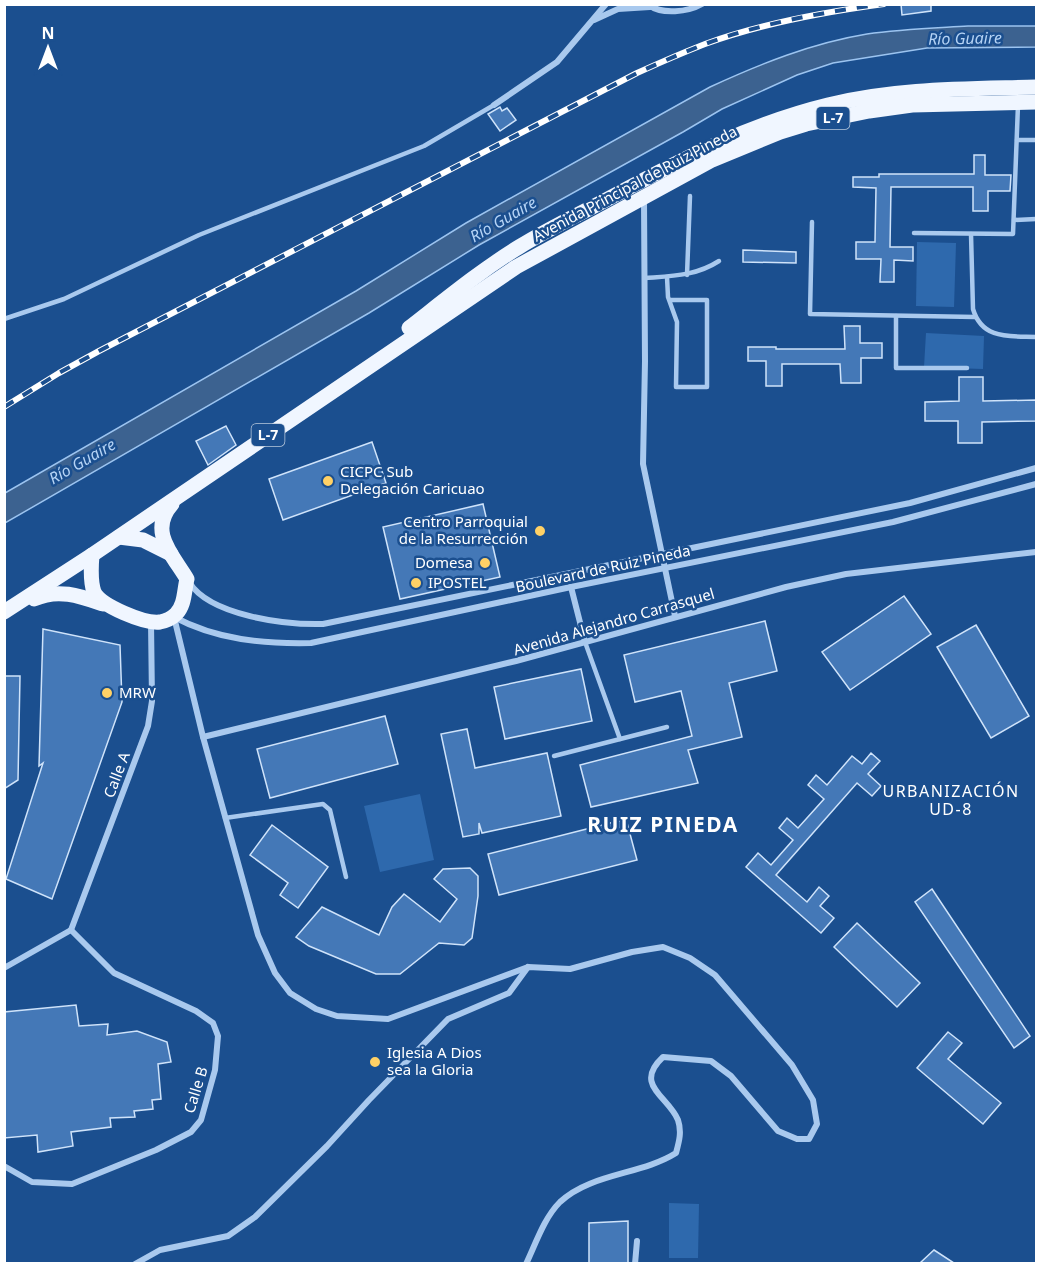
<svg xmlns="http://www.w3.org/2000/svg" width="1041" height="1268" viewBox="0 0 1041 1268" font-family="'Noto Sans',sans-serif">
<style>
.green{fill:#2e69ad}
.water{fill:#3c6290;stroke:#9cc4f0;stroke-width:1.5}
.building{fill:#4478b7;stroke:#cfe3fa;stroke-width:1.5}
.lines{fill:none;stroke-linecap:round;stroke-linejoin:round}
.service{stroke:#a9c9ee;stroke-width:4.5}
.minor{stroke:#a9c9ee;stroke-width:6}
.primary{stroke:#f0f6ff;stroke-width:15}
.rail-casing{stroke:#fff;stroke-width:6}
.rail{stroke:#1b4f8f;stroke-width:4;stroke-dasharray:11;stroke-linecap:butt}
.poi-dot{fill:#ffd166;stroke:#1b4f8f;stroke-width:2}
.labels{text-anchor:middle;stroke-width:5;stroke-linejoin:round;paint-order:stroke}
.shield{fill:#1b4f8f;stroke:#bbcadd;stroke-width:1.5}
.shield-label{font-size:14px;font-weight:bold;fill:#fff}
.street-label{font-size:15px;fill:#fff;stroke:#1b4f8f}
.poi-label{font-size:15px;fill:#fff;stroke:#1b4f8f;text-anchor:start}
.water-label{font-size:16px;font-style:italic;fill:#b5d3f5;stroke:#1b4f8f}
.neighbourhood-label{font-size:16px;letter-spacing:1.5px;fill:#fff;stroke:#1b4f8f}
.district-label{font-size:21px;font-weight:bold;letter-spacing:1.5px;fill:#fff;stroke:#1b4f8f}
</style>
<rect width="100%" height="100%" fill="#1b4f8f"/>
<g class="green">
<polygon points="917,242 956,243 954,307 916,306"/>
<polygon points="926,333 984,336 983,369 924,367"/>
<polygon points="420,794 434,860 380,872 364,806"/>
<polygon points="669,1203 699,1204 698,1258 669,1258"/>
</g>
<path class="water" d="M968 26H1036V47L927 48 833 63 797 75 722 109 683 132 479 245 369 313 5 523V493L356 291 466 223 710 87C760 64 812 43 867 34 900 29 935 28 968 26Z"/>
<g class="building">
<polygon points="901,4 931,4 931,11 902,15"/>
<polygon points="500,107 502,111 507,108 516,120 500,131 488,114"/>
<polygon points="974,155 985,155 985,175 1011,175 1010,191 988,191 988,211 973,211 973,187 891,187 890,247 913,247 913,261 894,260 894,282 880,282 881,259 856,259 856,242 875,242 876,188 853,187 853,177 879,177 879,174 974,174"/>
<polygon points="743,250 796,252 796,263 743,262"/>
<polygon points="844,326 860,326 860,343 882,343 882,358 861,358 861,383 841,383 840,364 782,364 782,386 766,386 766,361 748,361 748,347 776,347 776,349 845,349"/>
<polygon points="959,377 983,377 983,401 1036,400 1036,421 982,422 982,443 958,443 958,421 925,421 925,402 959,401"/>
<polygon points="226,426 236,445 208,465 196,441"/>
<polygon points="372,442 386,483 283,520 269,479"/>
<polygon points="483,504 500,577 400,599 383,527"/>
<polygon points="904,596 931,634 850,690 822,652"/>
<polygon points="765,621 777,671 729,683 742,737 688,750 698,783 591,807 580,765 692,736 681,691 635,702 624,655"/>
<polygon points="976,625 1029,716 991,738 937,647"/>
<polygon points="43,629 120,645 122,702 52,899 6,879 43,763 39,766"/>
<polygon points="581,669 592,721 505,739 494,687"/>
<polygon points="4,676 20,676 18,780 4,789"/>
<polygon points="385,716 398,764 270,798 257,749"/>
<polygon points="467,729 475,768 547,753 561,816 482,833 479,823 479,834 463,837 441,734"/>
<polygon points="871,753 880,761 868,774 881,786 872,796 857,783 776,875 807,902 819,887 829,896 820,906 834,918 821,933 746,867 758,853 771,865 793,840 779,828 787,818 798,828 824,799 808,785 816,775 827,785 852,756 862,764"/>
<polygon points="626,819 637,860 499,895 488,854"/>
<polygon points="272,825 328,867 298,908 280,895 288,883 250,855"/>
<polygon points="470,868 478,876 478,896 472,938 464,945 439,943 400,974 376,974 309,946 296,937 322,907 379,935 392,907 404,894 440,922 457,899 434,879 443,869"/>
<polygon points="932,889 1030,1036 1014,1048 915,902"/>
<polygon points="857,923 920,983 897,1007 834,947"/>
<polygon points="76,1005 79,1026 108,1024 107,1035 137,1031 167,1042 171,1062 158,1064 161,1099 152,1100 153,1109 134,1111 135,1117 110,1118 111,1127 71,1132 73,1146 38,1152 37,1135 4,1138 4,1012"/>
<polygon points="948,1032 962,1043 948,1059 1001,1103 983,1124 917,1068"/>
<polygon points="628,1221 628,1263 589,1263 589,1223"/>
<polygon points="934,1250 954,1263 920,1263"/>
</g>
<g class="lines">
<g class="service">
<polyline points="1017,140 1036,140"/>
<polyline points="1014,220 1036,219"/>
<polyline points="812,222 810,314 975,317"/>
<polyline points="914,233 1013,234 1018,105"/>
<path d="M971 234 973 309C982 340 1010 336 1036 337"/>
<polyline points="687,275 690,196"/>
<polyline points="667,277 668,297 677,322 676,387 707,387 707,300 670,300"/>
<path d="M645 278C672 276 696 276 719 261"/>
<polyline points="896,316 896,368 967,368"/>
<polyline points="4,319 64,299 199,235 424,146 494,105"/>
<polyline points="585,642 620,739"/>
<polyline points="554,756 667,727"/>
<polyline points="225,818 323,804 330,810 346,877"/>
</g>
<g class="minor">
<path d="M649 5C662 15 688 12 702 4"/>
<polyline points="594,20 618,9 650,7"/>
<polyline points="494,105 557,62 606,4"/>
<polyline points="644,200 645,361 643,464 675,616"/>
<path d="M189 582C210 616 286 625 323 624L910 503 1036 468"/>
<polyline points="571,587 585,642"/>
<path d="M174 617 203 737 258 935 275 973 290 993 316 1009 337 1016 388 1019 528 967 570 969 632 952 663 947 690 958 715 975 792 1065 813 1100 817 1124 809 1139H797L778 1131 731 1076 711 1061 663 1057C633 1085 668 1096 678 1120 682 1132 679 1142 676 1153 641 1175 591 1173 560 1202 544 1218 536 1243 526 1264"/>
<path d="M174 617C217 640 264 644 311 643L571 587 893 522 1036 484"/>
<polyline points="203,737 516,661 786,587 846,574 1036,552"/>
<polyline points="71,930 148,726 152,701 151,622"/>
<polyline points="4,968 71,930"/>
<polyline points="4,1166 32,1182 72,1184 156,1150 191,1132 201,1120 215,1070 218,1036 213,1023 196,1011 114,973 71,930"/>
<polyline points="135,1264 160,1250 228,1236 255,1217 327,1146 369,1100 448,1019 509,993 528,967"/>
<polyline points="635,1264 637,1241"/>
</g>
<g class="primary">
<path d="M409 328C445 300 480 271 519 247 551 227 586 211 619 193 686 157 754 123 828 105 895 88 968 89 1036 87"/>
<polyline points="119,537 143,540 171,554"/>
<path d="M92 555C91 567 90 581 94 592 101 606 145 624 160 622 165 621 172 618 176 614 185 605 184 591 187 579 172 554 148 531 172 504"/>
<path d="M34 599C58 588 80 596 103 604"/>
<polyline points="4,612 92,555 516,267 712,160 780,132 806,124 869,111 912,105 1036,102"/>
</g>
<defs>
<path id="rail" d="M4 407 59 373 99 351 637 73C659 63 682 53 705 44 762 23 824 12 884 4"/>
</defs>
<use href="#rail" class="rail-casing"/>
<use href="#rail" class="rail"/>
</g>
<g class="poi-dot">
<circle cx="328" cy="481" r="6"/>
<circle cx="540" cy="531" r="6"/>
<circle cx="485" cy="563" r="6"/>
<circle cx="416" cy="583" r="6"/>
<circle cx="107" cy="693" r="6"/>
<circle cx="375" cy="1062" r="6"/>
</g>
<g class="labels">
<g class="shield">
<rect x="816.5" y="107" width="33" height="22" rx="4.5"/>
<rect x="251.5" y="424" width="33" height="22" rx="4.5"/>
</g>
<g class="shield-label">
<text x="833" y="123">L-7</text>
<text x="268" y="440">L-7</text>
</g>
<g class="street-label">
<text transform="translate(635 184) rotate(-28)" y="5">Avenida Principal de Ruiz Pineda</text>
<text transform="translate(603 569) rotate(-12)" y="5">Boulevard de Ruiz Pineda</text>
<text transform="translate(614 622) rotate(-16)" y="5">Avenida Alejandro Carrasquel</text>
<text transform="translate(117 775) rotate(-69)" y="5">Calle A</text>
<text transform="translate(196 1090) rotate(-73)" y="5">Calle B</text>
</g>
<g class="poi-label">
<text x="340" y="477">CICPC Sub<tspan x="340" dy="17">Delegación Caricuao</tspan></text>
<text x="528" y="527" text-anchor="end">Centro Parroquial<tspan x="528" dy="17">de la Resurrección</tspan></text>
<text x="473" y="568" text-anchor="end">Domesa</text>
<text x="428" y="588">IPOSTEL</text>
<text x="119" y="698">MRW</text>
<text x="387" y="1058">Iglesia A Dios<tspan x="387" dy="17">sea la Gloria</tspan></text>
</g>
<g class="water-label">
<text transform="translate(965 38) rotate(-1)" y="6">Río Guaire</text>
<text transform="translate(503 219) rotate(-30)" y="6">Río Guaire</text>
<text transform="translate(82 461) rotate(-30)" y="6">Río Guaire</text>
</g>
<g class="neighbourhood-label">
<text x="951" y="797">URBANIZACIÓN<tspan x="951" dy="18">UD-8</tspan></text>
</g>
<g class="district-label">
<text x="663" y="832">RUIZ PINEDA</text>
</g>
</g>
<rect width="1041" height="1268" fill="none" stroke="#ffffff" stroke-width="12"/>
<g transform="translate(48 48)" stroke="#1b4f8f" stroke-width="4.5" paint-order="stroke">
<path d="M0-4.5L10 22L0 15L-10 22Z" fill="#ffffff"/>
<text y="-9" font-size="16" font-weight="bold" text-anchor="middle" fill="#ffffff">N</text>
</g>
</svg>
